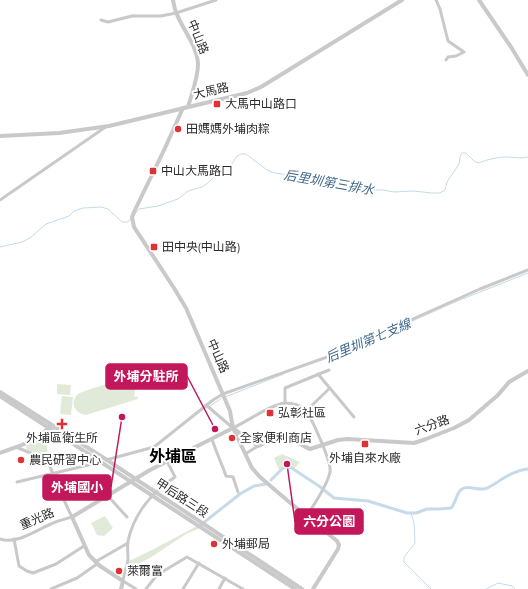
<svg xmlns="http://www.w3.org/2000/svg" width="528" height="589" viewBox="0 0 528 589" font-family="'PT Sans Narrow','Noto Sans TC',sans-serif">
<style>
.green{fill:#e1ead9}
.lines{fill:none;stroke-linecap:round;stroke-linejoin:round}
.stream{stroke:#c6dae9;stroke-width:1}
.canal{stroke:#c6dae9;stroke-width:3}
.minor{stroke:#c9c9c9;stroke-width:3}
.tertiary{stroke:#c9c9c9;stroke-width:4}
.poi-dot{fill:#df3235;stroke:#fff;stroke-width:1.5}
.labels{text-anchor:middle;stroke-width:4;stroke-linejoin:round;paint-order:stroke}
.street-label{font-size:12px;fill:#2c2c2c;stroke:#fff}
.poi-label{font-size:12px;fill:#2c2c2c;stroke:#fff;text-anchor:start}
.water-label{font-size:13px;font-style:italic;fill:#3d688b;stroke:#fff}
.district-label{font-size:16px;font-weight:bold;fill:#000;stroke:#fff}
.leader{fill:none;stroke:#c2185b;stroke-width:1.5}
.callout-dot{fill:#c2185b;stroke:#fff;stroke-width:1.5}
.callout{fill:#c2185b;stroke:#c2185b;stroke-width:1.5}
.callout-label{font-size:13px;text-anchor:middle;font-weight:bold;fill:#fff}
</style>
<rect width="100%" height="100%" fill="#fff"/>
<g class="green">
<path d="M121 380C132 380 137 387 134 397L137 396 138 399 86 415C76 414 69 404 77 395 82 390 113 383 121 380Z"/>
<polygon points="57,384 71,385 70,395 57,394"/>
<polygon points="62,396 73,397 71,415 60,414"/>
<polygon points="46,436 48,457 44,457 27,450 26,446"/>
<path d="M282 454 300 462 294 469C287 465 285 466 279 470L274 458Z"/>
<polygon points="105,516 113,528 104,536 97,535 91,523"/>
<polygon points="197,526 198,529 186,534 150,558 127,569 129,561 152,550"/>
</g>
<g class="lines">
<g class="stream">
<path d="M135 214 139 209 158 206 169 202 178 199 188 191 202 187 209 182 219 172 232 164 236 157 241 154H246L267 170 275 173 322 180 363 190H383L394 192 413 191 432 193H440L445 190 447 182 459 164 460 157 462 153H466L474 161 478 163C487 160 496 157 506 157 514 157 520 159 528 157"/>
<polyline points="0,247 22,242 30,238 46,224 69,216 74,211 83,208 101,207 108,209 122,222 128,222 131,218"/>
<polyline points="390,331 455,302 528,273"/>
<polyline points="225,397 284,374"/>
<polyline points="210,406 222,398"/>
<polyline points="411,513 414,523 415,543 404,557 404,562 431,589"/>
<polyline points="486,589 498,583 512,586 515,589"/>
</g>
<g class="canal">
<path d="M271 480 283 468 290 467 319 486 334 498 368 501 407 513H416L427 509H439L451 508C456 503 456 493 462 489 468 485 476 490 483 489 489 489 497 482 502 479 510 474 519 470 528 469"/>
<polyline points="198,527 240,494 254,486 266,484"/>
</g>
<g class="minor">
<polyline points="436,0 440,9 448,41 464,52 456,56 448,57 446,60"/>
<polyline points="101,20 108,22 132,16 161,16 176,13 216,0"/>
<polyline points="0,200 107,126"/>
<polyline points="318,374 354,417"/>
<polyline points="285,403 285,388 329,370"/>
<path d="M206 405 233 428C246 422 273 403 286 403 292 403 301 405 305 410 312 418 332 463 330 472 327 487 315 502 307 516"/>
<polyline points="306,411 330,388"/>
<path d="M212 439C216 452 222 464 226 476L233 477 238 492"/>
<polyline points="245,454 258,446"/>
<polyline points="106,460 154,447 213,400 223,394 330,356 480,289 528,270"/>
<polyline points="17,482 101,462"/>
<polyline points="59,488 86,481"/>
<polyline points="107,495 127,517"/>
<path d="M0 539C16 545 36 530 51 524 57 521 65 519 72 517 62 498 56 479 47 460L16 447"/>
<polyline points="14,539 19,566 27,571 33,573 56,564 84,546"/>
<polyline points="95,562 128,543"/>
<polyline points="51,589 77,578 97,564"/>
<path d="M136 589 123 581C124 574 127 567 128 560 128 554 127 547 128 541 134 514 152 492 175 477L167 461"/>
<polyline points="146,589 157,575 187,557 243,589"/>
<polyline points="183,589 199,563"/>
<polyline points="219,589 225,578"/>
</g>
<g class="tertiary">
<path d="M173 0C174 4 174 8 176 12 182 29 197 45 198 64 198 78 192 93 188 107"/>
<polyline points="479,0 511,47 528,75"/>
<polyline points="183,108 165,148 134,212 132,217 134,227 174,288 186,308 230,411 233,428 252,468 260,477 288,501 337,541 339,545 338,549 313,589"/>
<polyline points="0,136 59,133 109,126 247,93 261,87 402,0"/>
<polyline points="0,392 107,460 302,589"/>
<polyline points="0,396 295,589"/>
<path d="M234 429 258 446C271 440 282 433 296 441 301 444 304 447 310 449L338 440 347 439 414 443 426 439 454 428 469 420 498 395 509 382 528 371"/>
<path d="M0 453C18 446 37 442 50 426"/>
<polyline points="121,589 123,581 100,566 89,555 72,517 150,470 233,428"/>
</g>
</g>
<g class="poi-dot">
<rect x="213" y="100" width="8" height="8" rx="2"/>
<circle cx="178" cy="129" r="4"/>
<rect x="149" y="167" width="8" height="8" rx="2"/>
<rect x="150" y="243" width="8" height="8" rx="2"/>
<rect x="266" y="409" width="8" height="8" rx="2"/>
<path d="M60 418h4v4h4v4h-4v4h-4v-4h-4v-4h4z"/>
<circle cx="232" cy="438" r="4"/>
<rect x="361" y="440" width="8" height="8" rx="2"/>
<circle cx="21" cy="460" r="4"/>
<circle cx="214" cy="544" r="4"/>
<circle cx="119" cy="571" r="4"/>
</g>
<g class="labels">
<g class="street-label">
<text transform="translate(198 37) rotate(68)" y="4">中山路</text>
<text transform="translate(211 91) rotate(-13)" y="4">大馬路</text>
<text transform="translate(218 356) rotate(66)" y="4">中山路</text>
<text transform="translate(432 425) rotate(-20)" y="4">六分路</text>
<text transform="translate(182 498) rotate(33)" y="4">甲后路三段</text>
<text transform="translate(37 519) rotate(-23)" y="4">重光路</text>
</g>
<g class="poi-label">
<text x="225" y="108">大馬中山路口</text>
<text x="186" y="133">田媽媽外埔肉粽</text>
<text x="161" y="175">中山大馬路口</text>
<text x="162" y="251">田中央(中山路)</text>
<text x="278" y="417">弘彰社區</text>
<text x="62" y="442" text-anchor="middle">外埔區衛生所</text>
<text x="240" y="442">全家便利商店</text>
<text x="365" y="462" text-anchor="middle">外埔自來水廠</text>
<text x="29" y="464">農民研習中心</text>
<text x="222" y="548">外埔郵局</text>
<text x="127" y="575">萊爾富</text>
</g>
<g class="water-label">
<text transform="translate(329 182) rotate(10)" y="5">后里圳第三排水</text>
<text transform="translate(368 340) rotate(-23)" y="5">后里圳第七支線</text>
</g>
<g class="district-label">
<text x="173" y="462">外埔區</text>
</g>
</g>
<path class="leader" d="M215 429L187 376M122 417L111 487M287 464L295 522"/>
<g class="callout-dot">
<circle cx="215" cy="429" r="4"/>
<circle cx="122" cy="417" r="4"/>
<circle cx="287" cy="464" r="4"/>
</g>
<g class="callout">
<rect x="106" y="364" width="81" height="25" rx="4"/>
<rect x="43" y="475" width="68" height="25" rx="4"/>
<rect x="295" y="509" width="68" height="25" rx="4"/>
</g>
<g class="callout-label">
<text x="146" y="381">外埔分駐所</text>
<text x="77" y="492">外埔國小</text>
<text x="329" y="526">六分公園</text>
</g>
</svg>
